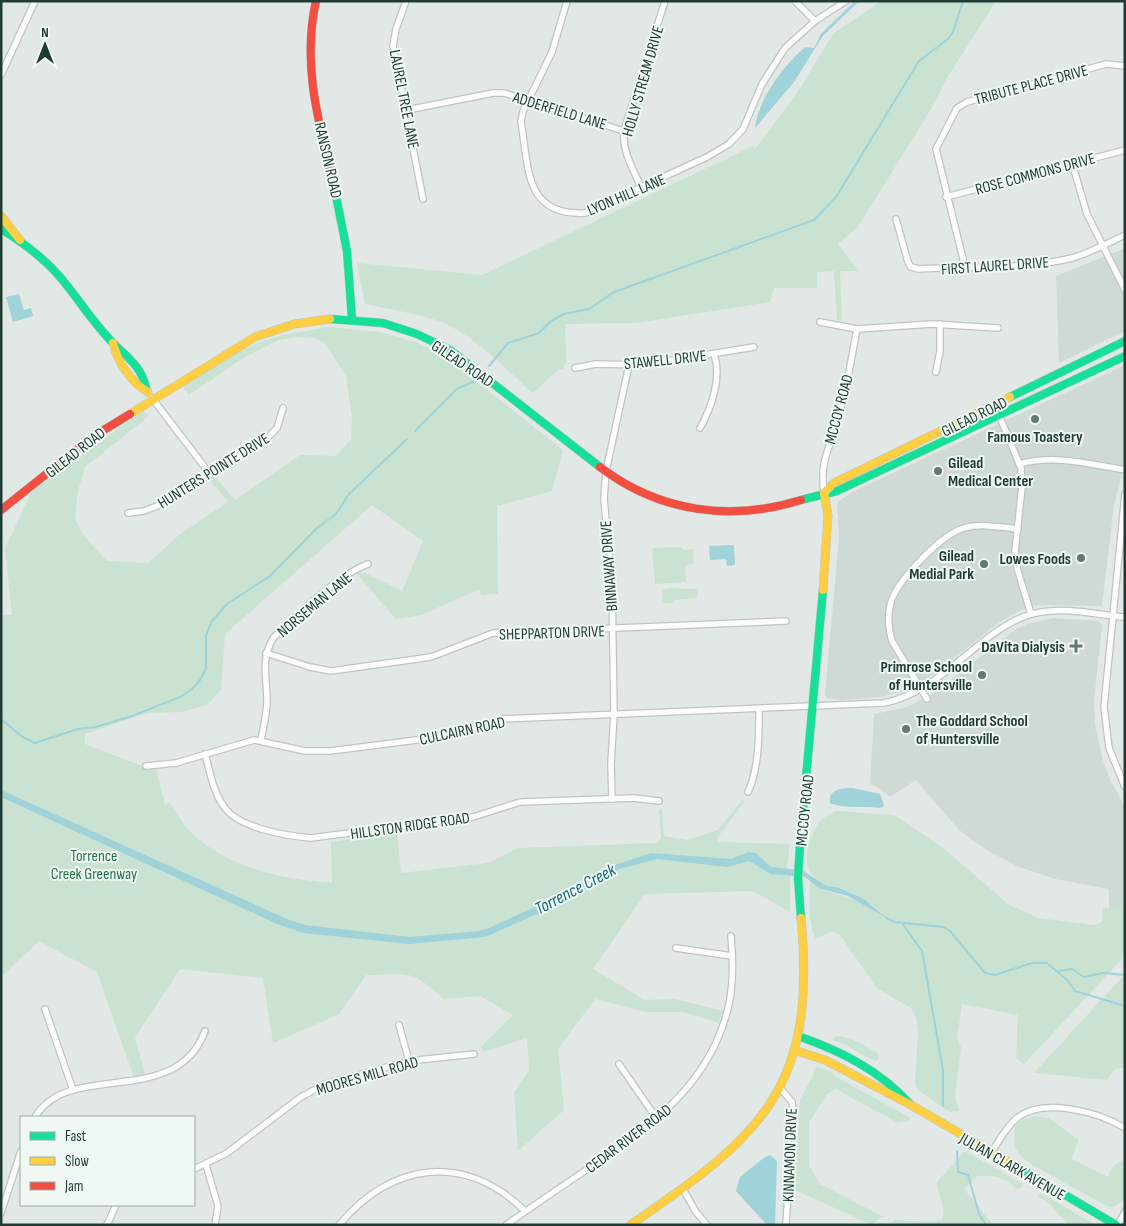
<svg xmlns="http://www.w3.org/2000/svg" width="1126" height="1226" viewBox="0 0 1126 1226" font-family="'Sofia Sans Condensed',sans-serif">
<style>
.built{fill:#cfdad5}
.green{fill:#cae2d1}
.water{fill:#a0d2d9}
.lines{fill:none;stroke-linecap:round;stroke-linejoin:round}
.stream{stroke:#a0d2d9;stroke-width:2}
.street-casing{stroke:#bfc5c2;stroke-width:8}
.fast-casing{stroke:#bec6c3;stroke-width:9}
.slow-casing{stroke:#bec6c3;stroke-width:9}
.jam-casing{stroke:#bec6c3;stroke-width:9}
.street{stroke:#fbfcfb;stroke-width:5.5}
.fast{stroke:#16e098;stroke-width:8}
.slow{stroke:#ffcf43;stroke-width:8}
.jam{stroke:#f24e42;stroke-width:8}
.poi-dot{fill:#637872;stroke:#f0f8f4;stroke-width:2}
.labels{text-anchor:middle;stroke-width:4;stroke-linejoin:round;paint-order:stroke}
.street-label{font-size:16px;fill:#1f3c34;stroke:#f0f8f4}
.poi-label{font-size:16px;font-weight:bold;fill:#1f3c34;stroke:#f0f8f4;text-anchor:end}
.park-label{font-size:16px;fill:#277545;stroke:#f0f8f4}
.water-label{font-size:18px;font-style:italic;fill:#166b7b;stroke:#f0f8f4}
</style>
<rect width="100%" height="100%" fill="#e2e8e5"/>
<g class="built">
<polygon points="1125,248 1125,331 1059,363 1056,276"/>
<polygon points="1125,365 1125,461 1114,505 1102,606 1036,605 1019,611 1000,622 927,679 905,691 881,697 841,700 827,698 825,694 839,538 837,505 839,501 852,492"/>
<polygon points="1053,618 1099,621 1102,625 1094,701 1095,724 1103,761 1111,782 1125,806 1125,932 1109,932 1109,889 1055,879 1019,867 988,851 959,830 916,780 890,797 882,790 870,784 874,714 907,707 932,694 1015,630 1027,624"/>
</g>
<g class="green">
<path d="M881 1H996L947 78 934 104 858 227 838 244 858 271H840L842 321 837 320 834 271 817 272V288H774L770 302 636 323 565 324 566 360 564 369 558 370 533 393C505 369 475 335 439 321 415 313 389 309 365 304L357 263 482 275 753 146 755 149 795 96 834 33Z"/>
<path d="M329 327 380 332 416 342 428 348 451 361 563 450 552 491 497 506 498 594 481 595 480 589 421 615 396 619 356 573H365L402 591 423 541 372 505 225 634 221 690 207 705 181 712 147 713 85 734V744L148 768H156L165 804 170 803C175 811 180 819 185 826 221 867 281 879 332 883L331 842 397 832 401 873 488 863 518 848 656 843 661 838 659 810 662 808 664 836 687 840 718 830 742 800 745 801 717 838 718 842 790 844 786 874H790V912L753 891 645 894 593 969 645 1000 675 999 723 1011 719 1023 684 1012H646L595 999 558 1049 564 1110 518 1151 514 1092 529 1070 527 1038 483 1052 481 1047 513 1015 480 996 443 999C411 968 408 974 366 975L339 1014 273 1043 263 978 180 969 135 1037 145 1075 134 1078 97 972 39 941 1 977V615H12L5 548 32 491 143 411 149 416 85 467 78 491 75 518 83 535 107 561 148 563 179 535 228 502 209 479 215 476 235 500 300 455 336 456 351 439 352 417 346 376 325 343 314 338 297 337 279 340 245 357 189 395 183 387C212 369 242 347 275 337 292 332 311 331 329 327Z"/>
<polygon points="681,547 684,550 693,549 694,564 685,565 686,582 655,584 652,550 654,548"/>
<polygon points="669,588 698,589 697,598 674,600 673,603 662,603 663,590"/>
<path d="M836 811 894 815 943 848 1008 904 1038 918 1095 925 1102 922 1103 909 1125 905V956L1024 1064 1016 1058 1018 1015 962 1004 957 1039 961 1047 955 1097 959 1111 950 1112 919 1091 915 1083 918 1031 916 1017 911 1008 877 988 840 935 831 931 816 939C807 920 810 901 810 881L819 888 863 903 882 916 883 913C871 903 858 896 844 890 838 887 831 888 825 886 807 877 803 859 810 841 816 825 821 817 836 811Z"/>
<polygon points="1125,974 1125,1067 1115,1069 1107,1080 1034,1073"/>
<path d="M837 1036C851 1037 868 1047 879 1054V1058L876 1061C861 1057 850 1044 834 1041L833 1038Z"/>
<polygon points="817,1067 829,1071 838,1078 911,1118 910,1120 898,1123 836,1089 827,1094 809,1122 809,1166 820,1184 882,1216 872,1225 795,1190 800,1100"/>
<polygon points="1035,1116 1048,1118 1079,1140 1071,1159 1108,1177 1113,1166 1125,1159 1125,1199 1113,1207 1107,1206 1029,1163 1019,1154 1014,1145 1015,1127 1018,1122"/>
<path d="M965 1151 1023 1184 1022 1187 1016 1189C1008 1177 990 1175 977 1176L964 1189 993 1225H889L895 1220 933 1222 943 1219C945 1205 938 1196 937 1182Z"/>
<polygon points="1041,1193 1089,1221 1094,1225 1068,1225 1051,1205 1038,1196"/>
</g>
<g class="water">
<path d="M855 1H859L822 37 794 82 755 128C759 97 783 67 805 47L814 48 821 34Z"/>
<polygon points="19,294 24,310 31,308 33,316 13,322 6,297"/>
<polygon points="734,545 735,565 727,566 726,559 710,560 709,546"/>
<path d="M853 788 880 794 884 806 880 808C863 805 846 810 830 803 828 789 842 788 853 788Z"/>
<polygon points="1,790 289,920 305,925 410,937 479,931 489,928 559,896 611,866 651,853 731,859 748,852 756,853 771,867 802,870 826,886 837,887 864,899 888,919 848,896 819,888 805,877 771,874 749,861 727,867 657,859 631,866 619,869 564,902 485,937 409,944 303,933 277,924 1,797"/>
<polygon points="770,1155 777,1161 775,1225 767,1225 736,1191 740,1177 765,1157"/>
</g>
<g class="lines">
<g class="stream">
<polyline points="489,366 508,343 539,333 551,321 564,314 589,309 614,292 814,220 836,197 919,61 948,39 953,32 963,1"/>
<polyline points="415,431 457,389 477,380"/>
<polyline points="1,719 21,736 35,743 78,729 96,727 132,716 180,697 191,690 200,680 206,668 206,635 212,621 227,604 270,576 317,528 336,514 349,494 407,439"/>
<polyline points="886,918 895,922 943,927 950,931 985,973 995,975 1032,963 1047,963 1067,980 1075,991 1125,1006"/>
<polyline points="902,923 922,951 943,1070 943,1106"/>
<polyline points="1058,971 1072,969 1084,977 1103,973 1125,975"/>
<polyline points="957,1151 958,1172 968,1175 979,1214 986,1225"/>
</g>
<defs>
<g id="street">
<polyline points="406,1 396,29 393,46 423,199"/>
<path d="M567 1 552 52 523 111 521 122C529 168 524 216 585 213L707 157 729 144 743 129 762 84 785 48 815 21 846 1"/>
<polyline points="795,1 815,21"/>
<polyline points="1,75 35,1"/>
<polyline points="407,110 493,93 504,93 624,131"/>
<polyline points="1072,163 1087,214 1125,290"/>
<path d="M641 187C633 169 622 151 624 131L665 1"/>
<polyline points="946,197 1125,150"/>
<path d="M896 219 908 262 911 267 919 269C969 266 1023 270 1072 258 1090 253 1108 243 1125 235"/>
<polyline points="965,267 936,149 957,108 967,102 1106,64 1125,66"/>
<polyline points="820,322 857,329 932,324 998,328"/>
<polyline points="575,368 596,364 642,365 754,347"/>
<polyline points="936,372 940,351 940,324"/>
<polyline points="152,398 210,474"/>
<polyline points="999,415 1021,468 1022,487 1015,551 1017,568 1031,614"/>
<path d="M700 428C712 407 722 377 714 354"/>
<path d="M1019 464C1055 454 1089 464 1125 470"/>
<path d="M824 493C820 461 828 453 836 425 846 394 851 360 857 329"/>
<polyline points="1125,494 1104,707 1109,748 1125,787"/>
<polyline points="128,513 144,511 162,504 263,442 277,428 283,408"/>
<polyline points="266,653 310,667 331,671 431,657 493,633 786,621"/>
<path d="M927 699 892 641C888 627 887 613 892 599 901 577 942 534 964 528 981 523 1000 527 1018 529"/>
<path d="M261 740C263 728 267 714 267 701 267 677 260 659 274 637 300 614 335 576 368 564"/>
<path d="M205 754C210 771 213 793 225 808 239 828 287 836 311 838L473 817 520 802 633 798 659 801"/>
<path d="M146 766 176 763 254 740 305 751H330L448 736 501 719 884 703C947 691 984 621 1041 612 1069 607 1097 615 1125 617"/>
<path d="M748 792C759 768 759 736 759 710"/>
<polyline points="612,799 611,764 614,714 612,585 604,499 606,471 629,365"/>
<polyline points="676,948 732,956"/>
<polyline points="45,1009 73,1090"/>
<polyline points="399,1025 409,1061"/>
<polyline points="619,1064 657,1119"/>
<polyline points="780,1088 792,1102 793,1109 786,1225"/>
<path d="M35 1117C70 1059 176 1110 205 1031"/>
<path d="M991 1153C999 1141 1006 1127 1017 1118 1044 1097 1098 1112 1125 1128"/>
<polyline points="206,1165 218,1206 215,1225"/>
<polyline points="194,1169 227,1153 301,1097 325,1084 409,1061 474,1054"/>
<polyline points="683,1189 696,1212 707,1225"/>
<polyline points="1,1213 21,1151"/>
<polyline points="107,1225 116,1205"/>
<path d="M339 1225C391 1162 465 1152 525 1211"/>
<path d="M506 1225C536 1204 566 1183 597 1163 657 1121 712 1081 729 1004 734 981 733 959 731 936"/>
<polyline points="1118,1225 1125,1212"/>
</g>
<g id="fast">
<polyline points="333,181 347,251 352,319"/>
<path d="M1 229C22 242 44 258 60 277 78 298 93 323 113 343 127 357 142 367 146 388"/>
<polyline points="330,319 383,323 417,334 450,350 600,467"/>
<polyline points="1010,397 1125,341"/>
<polyline points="801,500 837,491 1125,356"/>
<polyline points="801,918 798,878 800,844 823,590"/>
<path d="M798 1036C841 1051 879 1070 910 1104"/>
<polyline points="1021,1169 1116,1225"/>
</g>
<g id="slow">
<polyline points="1,216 20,240"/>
<path d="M113 343C118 363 131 382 148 392"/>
<polyline points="130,414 255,337 294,324 330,319"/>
<polyline points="824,493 834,483 1010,397"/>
<polyline points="823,590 828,516 824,493"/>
<polyline points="794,1050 825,1060 911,1105 1021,1169"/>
<path d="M630 1225C763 1135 817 1088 801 918"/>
</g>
<g id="jam">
<path d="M316 1C302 63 318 121 333 181"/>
<path d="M600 467C659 512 731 522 801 500"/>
<polyline points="1,510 94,436 130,414"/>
</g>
</defs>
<use href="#street" class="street-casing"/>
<use href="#fast" class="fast-casing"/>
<use href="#slow" class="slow-casing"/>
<use href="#jam" class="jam-casing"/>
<use href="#street" class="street"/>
<use href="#fast" class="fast"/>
<use href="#slow" class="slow"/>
<use href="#jam" class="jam"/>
</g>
<g class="poi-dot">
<circle cx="1035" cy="419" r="5"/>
<circle cx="938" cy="471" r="5"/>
<circle cx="1081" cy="558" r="5"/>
<circle cx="984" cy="564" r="5"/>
<path d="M1073.5 638.5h5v5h5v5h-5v5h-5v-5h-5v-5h5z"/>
<circle cx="982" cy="675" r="5"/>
<circle cx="906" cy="729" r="5"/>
</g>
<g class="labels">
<g class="street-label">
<text transform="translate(642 81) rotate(-74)" y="6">HOLLY STREAM DRIVE</text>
<text transform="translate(1031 84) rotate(-15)" y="6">TRIBUTE PLACE DRIVE</text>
<text transform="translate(405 99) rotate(79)" y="6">LAUREL TREE LANE</text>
<text transform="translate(560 110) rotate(17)" y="6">ADDERFIELD LANE</text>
<text transform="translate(329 160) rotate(77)" y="6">RANSON ROAD</text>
<text transform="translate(1035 173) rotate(-15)" y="6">ROSE COMMONS DRIVE</text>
<text transform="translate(626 194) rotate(-23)" y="6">LYON HILL LANE</text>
<text transform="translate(995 265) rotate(-4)" y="6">FIRST LAUREL DRIVE</text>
<text transform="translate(665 359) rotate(-6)" y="6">STAWELL DRIVE</text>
<text transform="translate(463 363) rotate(34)" y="6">GILEAD ROAD</text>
<text transform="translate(838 409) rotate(-75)" y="6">MCCOY ROAD</text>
<text transform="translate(974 416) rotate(-26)" y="6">GILEAD ROAD</text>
<text transform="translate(75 452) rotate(-38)" y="6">GILEAD ROAD</text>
<text transform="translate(213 470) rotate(-32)" y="6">HUNTERS POINTE DRIVE</text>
<text transform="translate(608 566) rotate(-94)" y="6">BINNAWAY DRIVE</text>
<text transform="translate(314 604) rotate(-40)" y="6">NORSEMAN LANE</text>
<text transform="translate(552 632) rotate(-2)" y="6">SHEPPARTON DRIVE</text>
<text transform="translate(462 730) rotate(-12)" y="6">CULCAIRN ROAD</text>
<text transform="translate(804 810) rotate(-84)" y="6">MCCOY ROAD</text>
<text transform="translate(410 825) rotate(-8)" y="6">HILLSTON RIDGE ROAD</text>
<text transform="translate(367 1075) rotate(-16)" y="6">MOORES MILL ROAD</text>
<text transform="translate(628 1138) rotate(-37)" y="6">CEDAR RIVER ROAD</text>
<text transform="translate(789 1155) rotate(-88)" y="6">KINNAMON DRIVE</text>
<text transform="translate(1013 1166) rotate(30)" y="6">JULIAN CLARK AVENUE</text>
</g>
<g class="poi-label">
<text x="1035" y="442" text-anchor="middle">Famous Toastery</text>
<text x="948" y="468" text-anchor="start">Gilead<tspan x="948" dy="18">Medical Center</tspan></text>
<text x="974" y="561">Gilead<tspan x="974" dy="18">Medial Park</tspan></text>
<text x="1071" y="564">Lowes Foods</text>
<text x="1065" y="652">DaVita Dialysis</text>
<text x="972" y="672">Primrose School<tspan x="972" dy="18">of Huntersville</tspan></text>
<text x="916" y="726" text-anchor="start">The Goddard School<tspan x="916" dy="18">of Huntersville</tspan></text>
</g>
<g class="park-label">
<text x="94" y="861">Torrence<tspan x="94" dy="18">Creek Greenway</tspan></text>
</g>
<g class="water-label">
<text transform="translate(575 889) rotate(-28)" y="6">Torrence Creek</text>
</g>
</g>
<rect width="1126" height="1226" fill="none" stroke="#1f3c34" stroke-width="5"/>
<rect x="20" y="1116" width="175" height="90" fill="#f0f8f4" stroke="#9cada7"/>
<rect x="30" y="1132" width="25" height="8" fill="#16e098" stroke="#9cada7"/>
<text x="65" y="1141" font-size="15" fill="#1f3c34">Fast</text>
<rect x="30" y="1157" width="25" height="8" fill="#ffcf43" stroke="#9cada7"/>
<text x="65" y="1166" font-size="15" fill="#1f3c34">Slow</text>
<rect x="30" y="1182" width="25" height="8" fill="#f24e42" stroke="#9cada7"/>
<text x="65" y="1191" font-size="15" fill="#1f3c34">Jam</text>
<g transform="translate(45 45)" stroke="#f0f8f4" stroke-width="4" paint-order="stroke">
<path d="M0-4L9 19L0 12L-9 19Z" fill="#1f3c34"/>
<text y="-8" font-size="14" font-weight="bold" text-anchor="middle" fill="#1f3c34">N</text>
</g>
</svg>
